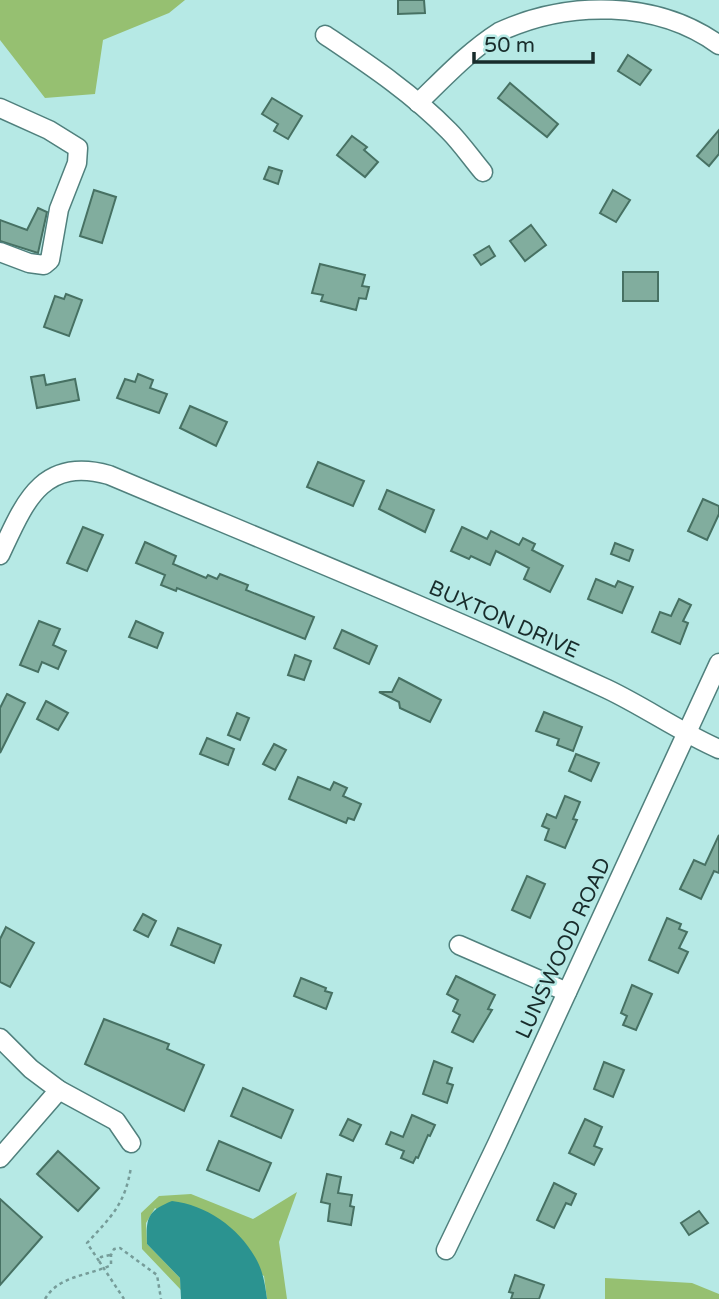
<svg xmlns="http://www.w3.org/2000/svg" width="719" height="1299" viewBox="0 0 719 1299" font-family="'Varela Round',sans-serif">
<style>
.green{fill:#96c071}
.water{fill:#2b9390}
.building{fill:#81ad9e;stroke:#477163;stroke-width:2}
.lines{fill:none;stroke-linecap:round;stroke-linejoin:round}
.minor-casing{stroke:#50807d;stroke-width:21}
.path{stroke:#769c99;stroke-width:2.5;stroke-dasharray:3.5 3.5;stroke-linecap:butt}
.minor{stroke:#fff;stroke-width:18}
.labels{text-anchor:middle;stroke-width:5;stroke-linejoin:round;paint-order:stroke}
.street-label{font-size:21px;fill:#182c2b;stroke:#b6e9e5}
</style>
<rect width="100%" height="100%" fill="#b6e9e5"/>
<g class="green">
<polygon points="0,0 185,0 169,13 103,40 95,94 45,98 0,40"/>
<polygon points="297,1192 279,1242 287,1299 267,1299 264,1276 155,1208 146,1223 147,1244 180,1278 181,1290 142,1249 141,1213 159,1196 191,1194 253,1219"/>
<polygon points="605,1278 692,1283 719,1294 719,1299 605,1299"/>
</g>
<path class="water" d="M172 1201C206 1205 238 1227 255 1257 263 1270 265 1284 267 1299H181L180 1278 147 1244C146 1218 147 1211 172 1201Z"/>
<g class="building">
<polygon points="398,0 424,0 425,13 398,14"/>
<polygon points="628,55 651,70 640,85 618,71"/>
<polygon points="510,83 558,124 547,137 498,98"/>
<polygon points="272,98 302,116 288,139 274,131 278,124 262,114"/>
<polygon points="719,130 719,154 709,166 697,156"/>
<polygon points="352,136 367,147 364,150 378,162 365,177 337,155"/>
<polygon points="269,167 282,171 278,184 264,179"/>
<polygon points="94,190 116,197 102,243 80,236"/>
<polygon points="613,190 630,200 616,222 600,213"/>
<polygon points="38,208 47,212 38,253 0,241 0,220 27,230"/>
<polygon points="531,225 546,245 525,261 510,241"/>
<polygon points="489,246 495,256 481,265 474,255"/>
<polygon points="320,264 365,275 362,286 369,287 366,299 359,298 356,310 321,301 323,295 312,293"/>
<rect x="623" y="272" width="35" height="29"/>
<polygon points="66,294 82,300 69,336 44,327 55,296 64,299"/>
<polygon points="138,374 153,380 150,388 167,394 159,413 117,398 125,379 135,382"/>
<polygon points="44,375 46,385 75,379 79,400 37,408 31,377"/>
<polygon points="190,406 227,422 216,446 180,428"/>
<polygon points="318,462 364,481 353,506 307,487"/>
<polygon points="387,490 434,510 425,532 379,509"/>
<polygon points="703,499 719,506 719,514 707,540 688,531"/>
<polygon points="83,527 103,535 87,571 67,563"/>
<polygon points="462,527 487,539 491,531 519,545 523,538 535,544 532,550 563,566 550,592 524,579 529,568 496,551 490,565 471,556 469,559 451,551"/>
<polygon points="145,542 176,556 173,564 206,578 208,575 217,579 220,574 248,585 246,590 314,617 305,639 177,588 176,591 161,585 165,575 136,563"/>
<polygon points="615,543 633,550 629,561 611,554"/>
<polygon points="596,579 615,587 618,581 633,587 622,613 588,599"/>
<polygon points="679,599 691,605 683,621 688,623 680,644 652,632 660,612 671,616"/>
<polygon points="39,621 60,629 53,645 66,651 58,669 42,662 38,672 20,665"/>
<polygon points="136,621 163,633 157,648 129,637"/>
<polygon points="342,630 377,646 369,664 334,648"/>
<polygon points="295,655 311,661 304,680 288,675"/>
<polygon points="399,678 441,700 430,722 400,708 399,702 379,692 392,692"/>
<polygon points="7,694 25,703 0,753 0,708"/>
<polygon points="46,701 68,713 58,730 37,719"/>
<polygon points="544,712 582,727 573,751 557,745 559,739 536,731"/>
<polygon points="237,713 249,718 240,740 228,735"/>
<polygon points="207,738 234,749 228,765 200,754"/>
<polygon points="274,744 286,750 275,770 263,764"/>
<polygon points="576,754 599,763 591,781 569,771"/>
<polygon points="298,777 330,790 334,782 347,788 343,796 361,804 354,820 348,818 346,823 289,799"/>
<polygon points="565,796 580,802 573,819 577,820 565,848 545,840 549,829 542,826 547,814 556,818"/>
<polygon points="719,835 719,873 714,871 701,899 680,889 694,860 705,865"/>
<polygon points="527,876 545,884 530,918 512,910"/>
<polygon points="143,914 156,921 148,937 134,930"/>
<polygon points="667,918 681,924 679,929 687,932 679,948 688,952 678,973 649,960"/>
<polygon points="6,927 34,943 10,987 0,982 0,939"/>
<polygon points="178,928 221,945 214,963 171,945"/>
<polygon points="456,976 495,995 488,1009 492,1010 473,1042 452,1032 460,1015 453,1011 458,1000 447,994"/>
<polygon points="301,978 326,988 325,991 332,993 326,1009 294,996"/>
<polygon points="632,985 652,994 636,1030 623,1025 627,1016 621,1013"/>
<polygon points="104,1019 169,1044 167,1049 204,1065 184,1111 85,1064"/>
<polygon points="434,1061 452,1068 447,1083 453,1085 447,1103 423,1094"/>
<polygon points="604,1062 624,1070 613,1097 594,1089"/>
<polygon points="243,1088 293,1110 281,1138 231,1116"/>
<polygon points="412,1115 435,1125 430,1136 428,1135 418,1158 416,1157 413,1163 401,1158 404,1151 386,1144 391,1132 403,1137"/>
<polygon points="348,1119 361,1125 353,1141 340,1135"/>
<polygon points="585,1119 602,1127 594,1146 602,1149 594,1165 569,1153"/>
<polygon points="219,1141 271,1163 259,1191 207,1170"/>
<polygon points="58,1151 99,1188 78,1211 37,1174"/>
<polygon points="327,1174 341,1177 338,1193 352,1195 350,1206 354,1207 351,1225 328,1221 330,1204 321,1202"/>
<polygon points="554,1183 576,1194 571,1205 566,1203 554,1228 537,1220"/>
<polygon points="0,1199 42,1237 0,1285"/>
<polygon points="699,1211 708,1223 689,1235 681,1223"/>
<polygon points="515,1275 544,1285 539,1299 511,1299 513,1293 509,1292"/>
</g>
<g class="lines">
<defs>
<g id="minor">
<path d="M325 35C368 64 412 93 449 131 461 143 472 159 483 172"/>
<path d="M418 103C444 78 469 51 499 32 568 0 657 0 719 45"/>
<polyline points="0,108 49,130 78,148 77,163 59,209 50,260 44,265 29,263 0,252"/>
<path d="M0 555C24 504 41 456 109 475 275 545 443 613 607 689 645 707 680 732 719 749"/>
<polyline points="459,945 567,992"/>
<polyline points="0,1038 31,1069 59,1090 116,1121 131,1143"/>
<polyline points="0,1158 59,1090"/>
<polyline points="446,1250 497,1144 719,663"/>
</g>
</defs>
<use href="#minor" class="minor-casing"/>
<g class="path">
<polyline points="110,1255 101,1257 99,1261 124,1299"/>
<path d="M99 1261 87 1243C112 1216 125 1204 131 1167"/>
<path d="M45 1299C59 1275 89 1276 111 1265V1255L114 1249 120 1248 157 1275 161 1299"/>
</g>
<use href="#minor" class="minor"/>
</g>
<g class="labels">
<g class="street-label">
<text transform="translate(504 619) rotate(24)" y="7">BUXTON DRIVE</text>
<text transform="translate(563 948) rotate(-65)" y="7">LUNSWOOD ROAD</text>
</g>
</g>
<path d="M474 52v10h119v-10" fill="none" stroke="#182c2b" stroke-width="3.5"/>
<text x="484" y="52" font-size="21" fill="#182c2b" stroke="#b6e9e5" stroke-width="5" paint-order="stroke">50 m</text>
</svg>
